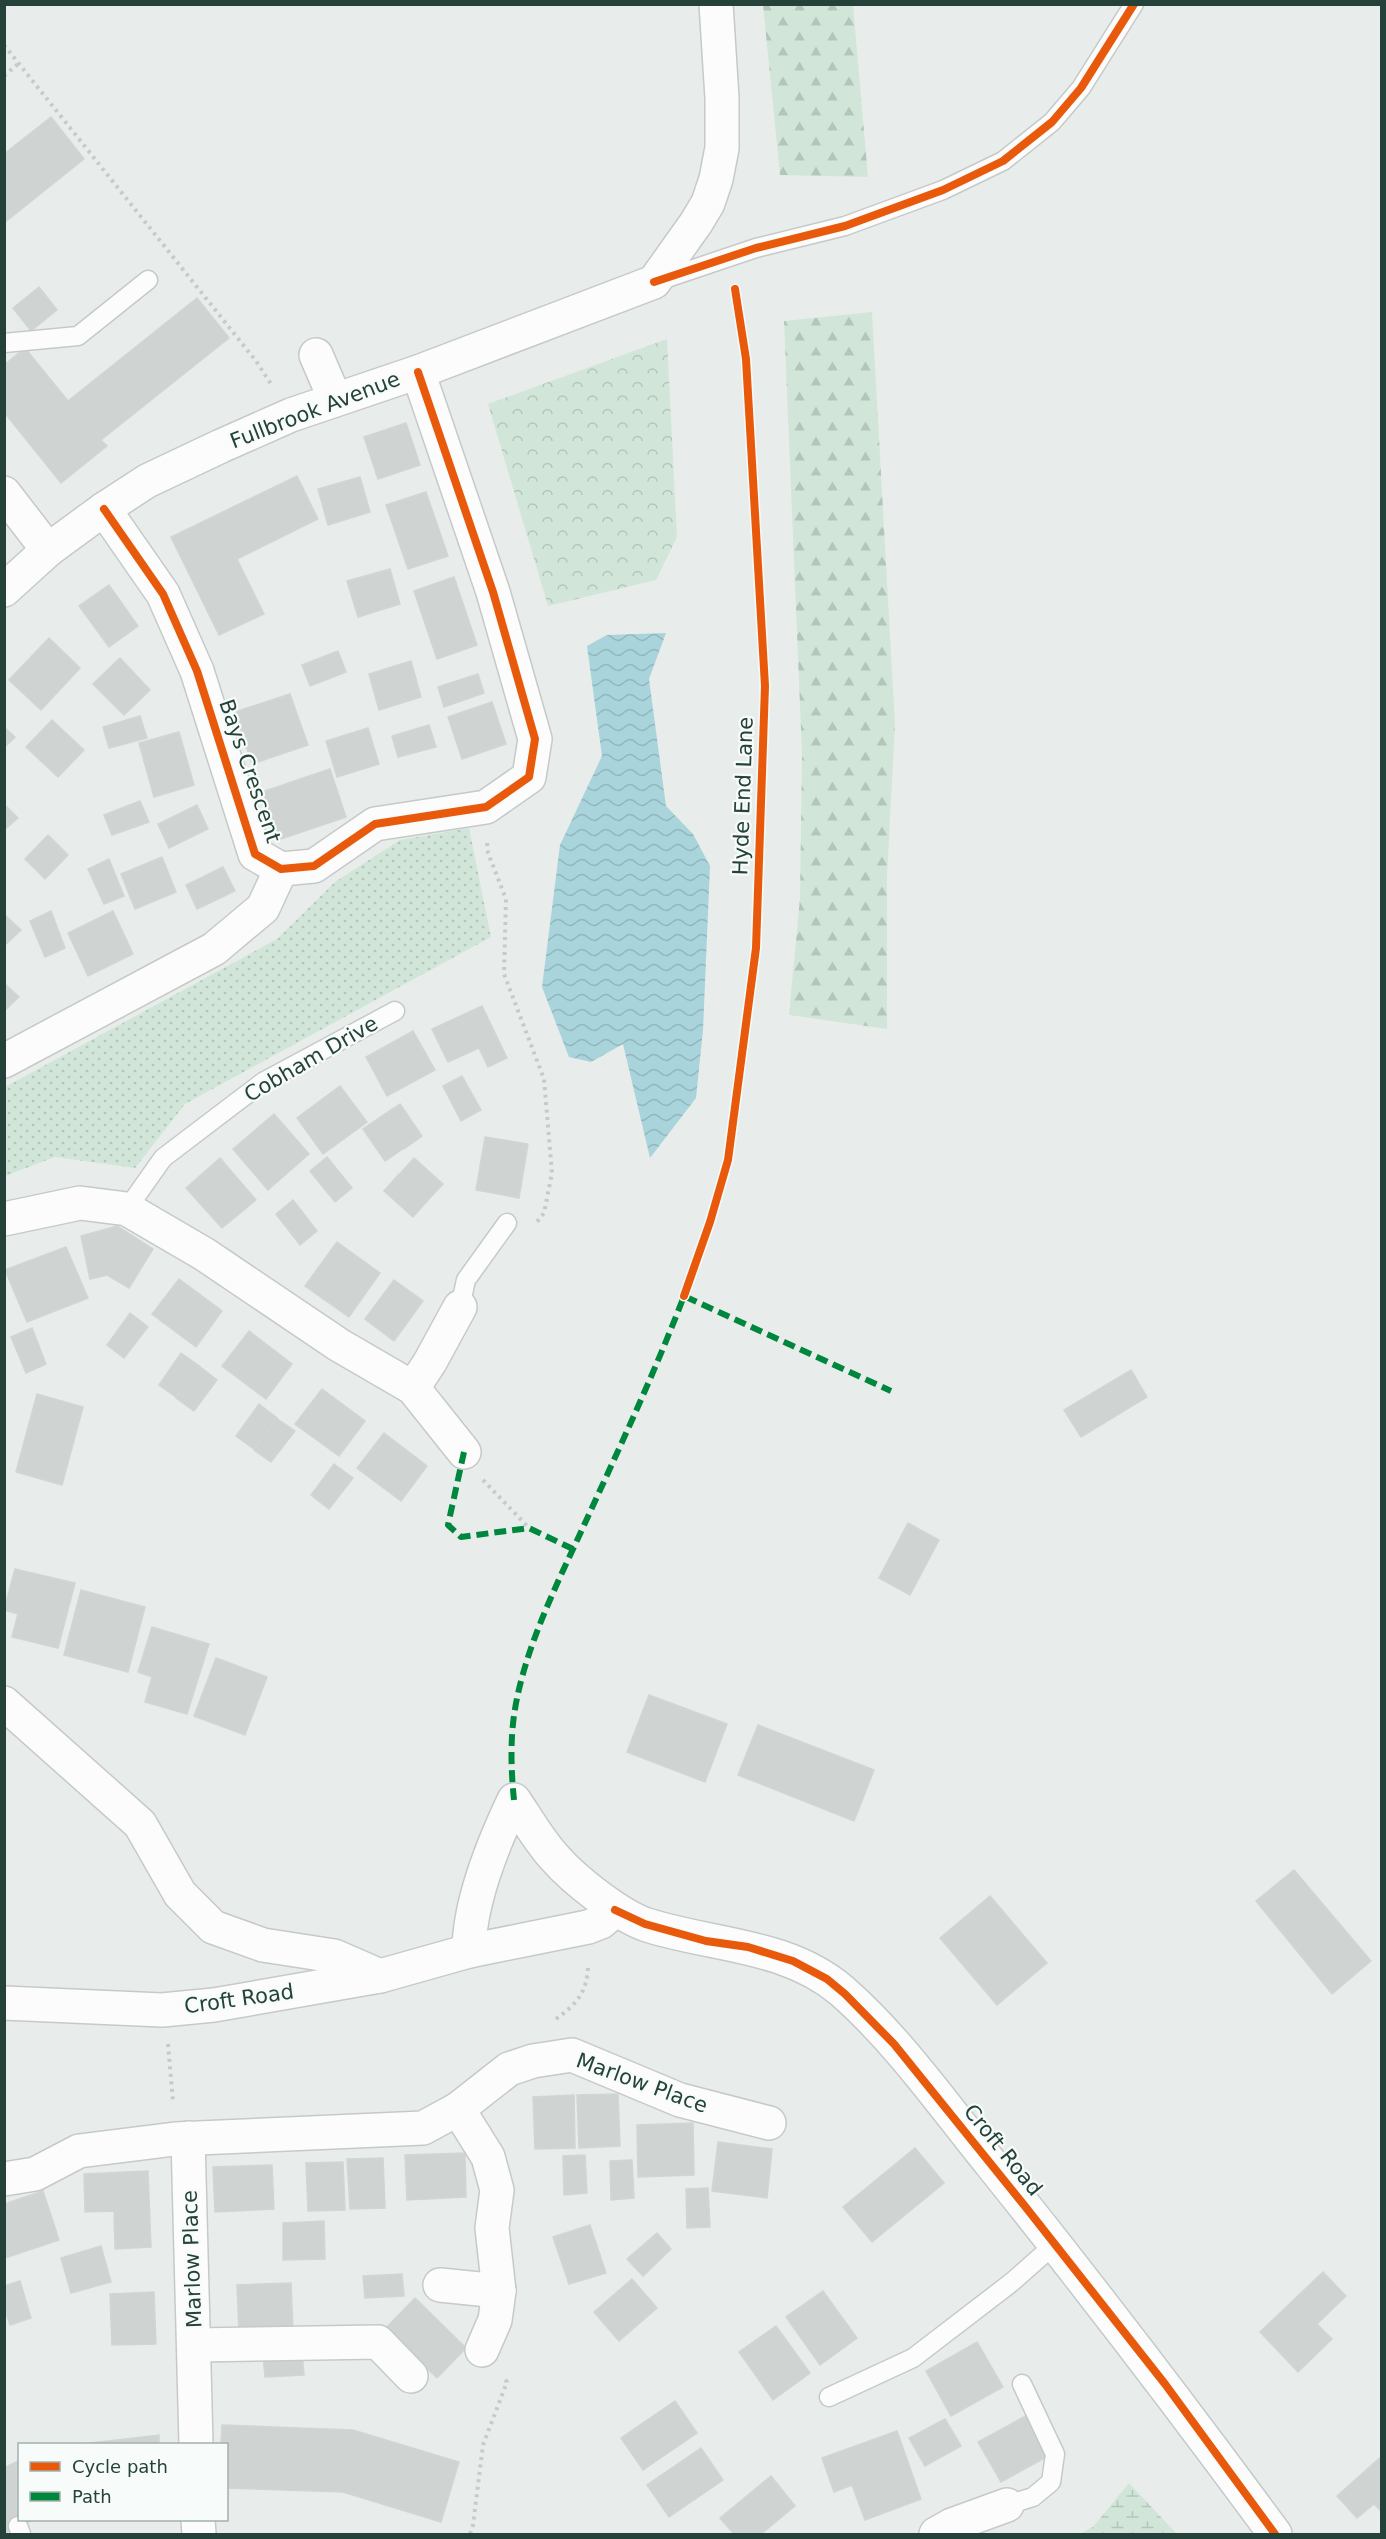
<svg xmlns="http://www.w3.org/2000/svg" width="1386" height="2539" viewBox="0 0 1386 2539" font-family="'DejaVu Sans',sans-serif">
<style>
.grass{fill:url(#grass-dots)}
.forest{fill:url(#forest-firs)}
.wetland{fill:url(#wetland-marsh)}
.park{fill:url(#park-crowns)}
.water{fill:url(#water-waves)}
.building{fill:#cfd4d2;stroke:#d1d6d4;stroke-width:1.5}
.lines{fill:none;stroke-linecap:round;stroke-linejoin:round}
.lane-casing{stroke:#c5cac8;stroke-width:21}
.street-casing{stroke:#c5cac8;stroke-width:36}
.path{stroke:#c3ccca;stroke-width:4;stroke-dasharray:3 4.5;stroke-linecap:butt}
.lane{stroke:#fcfcfc;stroke-width:18}
.street{stroke:#fcfcfc;stroke-width:33}
.quiet{stroke:#00873e;stroke-width:6;stroke-dasharray:12 6;stroke-linecap:butt}
.cycleway-casing{stroke:#f7fbf9;stroke-width:11}
.cycleway{stroke:#e8590c;stroke-width:8}
.labels{text-anchor:middle;stroke-width:4.5;stroke-linejoin:round;paint-order:stroke}
.street-label{font-size:21px;fill:#24423a;stroke:#f7fbf9}
</style>
<defs>
<pattern id="grass-dots" width="8" height="8" patternUnits="userSpaceOnUse" patternTransform="scale(1.5)"><rect width="8" height="8" fill="#d1e6d8"/><path d="M2 2h.1M6 6h.1" fill="none" stroke="#b3c6ba" stroke-width="1.8" stroke-linecap="round"/></pattern>
<pattern id="forest-firs" width="22" height="20" patternUnits="userSpaceOnUse" patternTransform="scale(1.5)"><rect width="22" height="20" fill="#d1e6d8"/><path d="M5 1l3.5 6h-7zM16 11l3.5 6h-7z" fill="#b3c6ba"/></pattern>
<pattern id="wetland-marsh" width="20" height="14" patternUnits="userSpaceOnUse" patternTransform="scale(1.5)"><rect width="20" height="14" fill="#d1e6d8"/><path d="M1 5h8M5 5V1M11 12h8M15 12V8" fill="none" stroke="#b3c6ba"/></pattern>
<pattern id="park-crowns" width="20" height="18" patternUnits="userSpaceOnUse" patternTransform="scale(1.5)"><rect width="20" height="18" fill="#d1e6d8"/><path d="M2 6a3 3 0 1 1 6 0M12 15a3 3 0 1 1 6 0" fill="none" stroke="#b3c6ba"/></pattern>
<pattern id="water-waves" width="16" height="10" patternUnits="userSpaceOnUse" patternTransform="scale(1.5)"><rect width="16" height="10" fill="#a9d4db"/><path d="M0 5q4-4 8 0t8 0" fill="none" stroke="#91b7bd"/></pattern>
</defs>
<rect width="100%" height="100%" fill="#e8edeb"/>
<polygon class="grass" points="469,828 491,937 185,1104 135,1168 55,1157 5,1176 5,1087 277,939 335,882 400,840"/>
<g class="forest">
<polygon points="763,5 853,5 868,177 780,175"/>
<polygon points="872,312 895,725 887,876 887,1029 789,1015 800,898 802,754 784,321"/>
</g>
<polygon class="wetland" points="1129,2483 1177,2534 1079,2534 1093,2527"/>
<polygon class="park" points="667,339 677,537 656,580 548,606 488,404"/>
<polygon class="water" points="666,633 649,679 666,806 693,834 710,866 703,1030 696,1098 650,1158 623,1044 591,1062 569,1057 542,987 560,845 602,756 587,646 607,635"/>
<g class="building">
<polygon points="51,117 84,159 4,223 4,154"/>
<polygon points="39,287 57,310 31,331 13,308"/>
<polygon points="197,298 229,338 101,440 107,446 61,483 4,412 4,365 25,348 68,401"/>
<polygon points="406,423 420,465 378,479 364,437"/>
<polygon points="297,476 318,519 237,559 264,614 219,635 171,537"/>
<polygon points="360,477 370,512 328,525 318,489"/>
<polygon points="426,492 448,556 408,569 386,505"/>
<polygon points="390,569 400,604 358,617 347,581"/>
<polygon points="454,577 477,645 437,659 414,591"/>
<polygon points="109,585 138,626 109,647 79,606"/>
<polygon points="49,638 80,668 41,710 9,680"/>
<polygon points="338,651 346,672 310,686 302,665"/>
<polygon points="120,658 150,690 124,715 93,684"/>
<polygon points="411,661 421,697 379,710 369,674"/>
<polygon points="478,674 484,693 444,707 438,687"/>
<polygon points="290,694 308,745 252,764 235,712"/>
<polygon points="492,702 506,744 462,759 448,717"/>
<polygon points="140,716 147,738 109,748 103,727"/>
<polygon points="52,720 84,750 58,777 26,747"/>
<polygon points="429,725 436,747 398,757 392,736"/>
<polygon points="4,727 15,737 4,748"/>
<polygon points="368,728 379,764 337,777 326,741"/>
<polygon points="179,732 194,785 154,797 139,743"/>
<polygon points="330,769 346,817 278,840 262,792"/>
<polygon points="140,801 149,822 112,835 104,815"/>
<polygon points="4,804 18,818 4,830"/>
<polygon points="197,805 208,829 169,848 158,824"/>
<polygon points="48,835 68,855 45,879 25,859"/>
<polygon points="162,857 176,892 135,909 121,874"/>
<polygon points="109,859 124,896 104,904 88,869"/>
<polygon points="223,867 235,891 197,909 186,885"/>
<polygon points="51,911 65,948 45,957 30,921"/>
<polygon points="113,911 133,954 88,976 68,933"/>
<polygon points="5,915 21,930 4,946 4,915"/>
<polygon points="4,983 19,997 4,1011"/>
<polygon points="482,1006 507,1058 488,1067 479,1048 448,1062 432,1029"/>
<polygon points="413,1031 435,1070 387,1096 366,1057"/>
<polygon points="462,1076 481,1110 461,1121 443,1086"/>
<polygon points="340,1086 367,1122 323,1154 297,1118"/>
<polygon points="400,1104 422,1136 404,1149 382,1116"/>
<polygon points="274,1114 309,1154 268,1190 233,1149"/>
<polygon points="382,1116 404,1148 385,1161 363,1129"/>
<polygon points="485,1137 528,1144 519,1198 476,1190"/>
<polygon points="327,1157 352,1188 335,1202 310,1171"/>
<polygon points="220,1158 256,1200 222,1228 186,1188"/>
<polygon points="414,1158 443,1184 428,1200 399,1175"/>
<polygon points="399,1174 428,1200 413,1217 384,1191"/>
<polygon points="293,1200 317,1231 300,1245 276,1214"/>
<polygon points="117,1226 153,1249 129,1288 107,1275 90,1279 81,1236"/>
<polygon points="337,1242 380,1273 349,1317 305,1286"/>
<polygon points="66,1247 88,1298 27,1322 5,1270"/>
<polygon points="179,1279 222,1311 196,1347 152,1314"/>
<polygon points="394,1280 423,1301 394,1341 365,1319"/>
<polygon points="130,1313 148,1327 124,1358 107,1345"/>
<polygon points="32,1328 46,1364 26,1373 11,1337"/>
<polygon points="249,1331 292,1364 266,1399 222,1366"/>
<polygon points="181,1353 199,1366 176,1397 159,1385"/>
<polygon points="199,1366 217,1380 194,1411 176,1398"/>
<polygon points="1131,1370 1147,1397 1081,1437 1064,1410"/>
<polygon points="322,1389 365,1421 339,1456 295,1424"/>
<polygon points="37,1394 83,1407 62,1485 16,1472"/>
<polygon points="259,1404 277,1418 254,1449 236,1436"/>
<polygon points="276,1418 295,1431 271,1462 254,1450"/>
<polygon points="384,1433 427,1466 401,1501 357,1468"/>
<polygon points="334,1464 353,1478 329,1509 311,1495"/>
<polygon points="908,1523 939,1540 910,1595 879,1578"/>
<polygon points="15,1569 75,1583 58,1648 12,1637 18,1614 4,1610"/>
<polygon points="81,1590 145,1607 128,1672 64,1655"/>
<polygon points="152,1627 209,1644 187,1714 145,1702 152,1677 138,1672"/>
<polygon points="216,1658 267,1677 245,1735 194,1716"/>
<polygon points="649,1695 727,1724 705,1782 627,1752"/>
<polygon points="758,1725 874,1770 854,1821 738,1775"/>
<polygon points="1294,1870 1371,1961 1332,1994 1256,1901"/>
<polygon points="990,1896 1047,1963 997,2005 940,1938"/>
<polygon points="618,2094 620,2146 579,2148 577,2095"/>
<polygon points="574,2095 575,2148 535,2149 533,2097"/>
<polygon points="693,2123 694,2175 638,2177 637,2125"/>
<polygon points="718,2142 772,2149 767,2198 712,2191"/>
<polygon points="915,2148 944,2183 872,2242 843,2207"/>
<polygon points="465,2153 466,2197 407,2200 405,2155"/>
<polygon points="585,2155 587,2193 564,2195 563,2156"/>
<polygon points="383,2158 385,2208 350,2209 347,2159"/>
<polygon points="632,2160 634,2198 611,2200 610,2161"/>
<polygon points="343,2162 345,2210 308,2211 306,2163"/>
<polygon points="272,2165 274,2209 215,2212 213,2167"/>
<polygon points="148,2171 151,2247 115,2249 114,2211 85,2212 84,2174"/>
<polygon points="708,2188 710,2227 687,2228 686,2189"/>
<polygon points="43,2191 59,2240 5,2258 4,2204"/>
<polygon points="324,2221 325,2259 283,2260 283,2223"/>
<polygon points="590,2225 606,2273 569,2284 553,2237"/>
<polygon points="657,2233 671,2249 643,2276 627,2259"/>
<polygon points="101,2246 111,2282 71,2293 61,2258"/>
<polygon points="1323,2272 1346,2296 1317,2324 1332,2339 1298,2372 1260,2332"/>
<polygon points="402,2274 404,2296 365,2298 363,2276"/>
<polygon points="632,2279 657,2308 619,2341 594,2312"/>
<polygon points="20,2281 31,2318 10,2325 4,2307 4,2286"/>
<polygon points="291,2283 293,2330 239,2333 237,2285"/>
<polygon points="823,2291 857,2338 820,2365 786,2317"/>
<polygon points="154,2292 156,2344 112,2345 110,2294"/>
<polygon points="415,2298 466,2348 437,2378 386,2328"/>
<polygon points="776,2326 810,2373 773,2400 739,2352"/>
<polygon points="977,2342 1003,2387 951,2416 926,2371"/>
<polygon points="302,2353 304,2375 265,2377 263,2355"/>
<polygon points="675,2401 697,2433 643,2470 621,2438"/>
<polygon points="1029,2414 1052,2454 1001,2482 978,2442"/>
<polygon points="945,2419 961,2446 925,2466 909,2438"/>
<polygon points="222,2425 353,2430 459,2462 441,2522 343,2492 226,2488 226,2444 221,2444"/>
<polygon points="897,2431 921,2499 865,2520 852,2485 834,2492 822,2458"/>
<polygon points="159,2435 159,2444 82,2444"/>
<polygon points="701,2448 723,2480 669,2517 647,2485"/>
<polygon points="1382,2456 1382,2512 1374,2504 1357,2518 1337,2496"/>
<polygon points="20,2460 20,2520 33,2520 4,2533 4,2468"/>
<polygon points="771,2476 795,2506 761,2534 734,2534 720,2518"/>
</g>
<g class="lines">
<defs>
<g id="lane">
<polyline points="658,281 756,248 845,226 943,190 1003,161 1052,122 1081,88 1134,4"/>
<polyline points="4,343 78,336 148,280"/>
<polyline points="127,1209 163,1158 263,1082 395,1011"/>
<polyline points="460,1307 466,1280 507,1223"/>
<polyline points="829,2397 913,2358 1012,2282 1055,2244"/>
<polyline points="1007,2505 1033,2497 1051,2482 1055,2454 1022,2384"/>
<polyline points="18,2526 21,2534"/>
</g>
<g id="street">
<polyline points="316,355 335,399"/>
<polyline points="4,493 48,550"/>
<polyline points="104,509 163,594 197,671 255,854 281,869 314,866 375,824 486,807 529,777 535,739 493,592 418,372"/>
<polyline points="4,590 48,550 104,509 147,481 221,446 291,415 418,372 654,282 696,223 708,203 716,179 722,148 722,98 716,4"/>
<polyline points="4,1061 214,949 263,908 281,869"/>
<polyline points="4,1219 80,1203 127,1209 204,1254 339,1345 413,1388 464,1452"/>
<polyline points="413,1388 430,1362 460,1307"/>
<polyline points="4,1703 140,1824 180,1894 213,1927 263,1945 334,1956 380,1976"/>
<path d="M469 1951C469 1902 493 1844 514 1800 527 1819 539 1841 555 1858 574 1880 620 1916 647 1925 713 1946 787 1944 842 1991 899 2041 944 2106 992 2165 1089 2286 1183 2409 1275 2534"/>
<polyline points="4,2003 162,2010 214,2005 380,1976 469,1951 588,1927 601,1922 615,1910"/>
<polyline points="458,2109 488,2157 497,2190 492,2228 499,2291 495,2320 482,2350"/>
<polyline points="188,2138 196,2444"/>
<polyline points="4,2179 35,2174 79,2151 175,2139 423,2128 458,2109 509,2069 533,2061 572,2055 680,2100 769,2123"/>
<polyline points="440,2285 499,2291"/>
<polyline points="194,2345 378,2342 411,2376"/>
<polyline points="198,2520 199,2534"/>
<polyline points="936,2534 952,2525 1007,2505"/>
</g>
</defs>
<use href="#lane" class="lane-casing"/>
<use href="#street" class="street-casing"/>
<g class="path">
<polyline points="4,45 256,361 271,384"/>
<polyline points="4,76 19,63"/>
<polyline points="487,843 488,853 506,899 504,974 544,1079 552,1173 544,1213 537,1222"/>
<polyline points="483,1480 529,1528"/>
<path d="M556 2019C577 2004 588 1991 588 1964"/>
<polyline points="168,2044 173,2102"/>
<polyline points="470,2534 473,2525 483,2445 507,2382 503,2377"/>
</g>
<use href="#lane" class="lane"/>
<use href="#street" class="street"/>
<g class="quiet">
<polyline points="464,1452 448,1525 461,1537 529,1528 573,1549"/>
<path d="M514 1800C511 1771 510 1738 515 1709 525 1649 555 1588 580 1534 616 1455 653 1377 684 1296L891 1391"/>
</g>
<defs>
<g id="cycleway">
<polyline points="654,282 756,248 845,226 943,190 1003,161 1052,122 1081,88 1134,4"/>
<polyline points="104,509 163,594 197,671 255,854 281,869 314,866 375,824 486,807 529,777 535,739 493,592 418,372"/>
<polyline points="684,1296 710,1222 728,1160 756,948 765,686 746,359 735,289"/>
<polyline points="615,1910 645,1924 706,1941 748,1947 793,1961 827,1979 845,1994 894,2044 1024,2205 1165,2384 1275,2534"/>
</g>
</defs>
<use href="#cycleway" class="cycleway-casing"/>
<use href="#cycleway" class="cycleway"/>
</g>
<g class="labels">
<g class="street-label">
<text transform="translate(315 410) rotate(-21)" y="7">Fullbrook Avenue</text>
<text transform="translate(250 771) rotate(71)" y="7">Bays Crescent</text>
<text transform="translate(743 796) rotate(-88)" y="7">Hyde End Lane</text>
<text transform="translate(311 1059) rotate(-30)" y="7">Cobham Drive</text>
<text transform="translate(239 1999) rotate(-8)" y="7">Croft Road</text>
<text transform="translate(642 2083) rotate(20)" y="7">Marlow Place</text>
<text transform="translate(1003 2150) rotate(51)" y="7">Croft Road</text>
<text transform="translate(192 2259) rotate(-92)" y="7">Marlow Place</text>
</g>
</g>
<rect width="1386" height="2539" fill="none" stroke="#24423a" stroke-width="12"/>
<rect x="18" y="2443" width="210" height="78" fill="#f7fbf9" stroke="#a3b1ad" stroke-width="1.5"/>
<rect x="30" y="2462" width="30" height="9" fill="#e8590c" stroke="#a3b1ad" stroke-width="1.5"/>
<text x="72" y="2473" font-size="18" fill="#24423a">Cycle path</text>
<rect x="30" y="2492" width="30" height="9" fill="#00873e" stroke="#a3b1ad" stroke-width="1.5"/>
<text x="72" y="2503" font-size="18" fill="#24423a">Path</text>
</svg>
